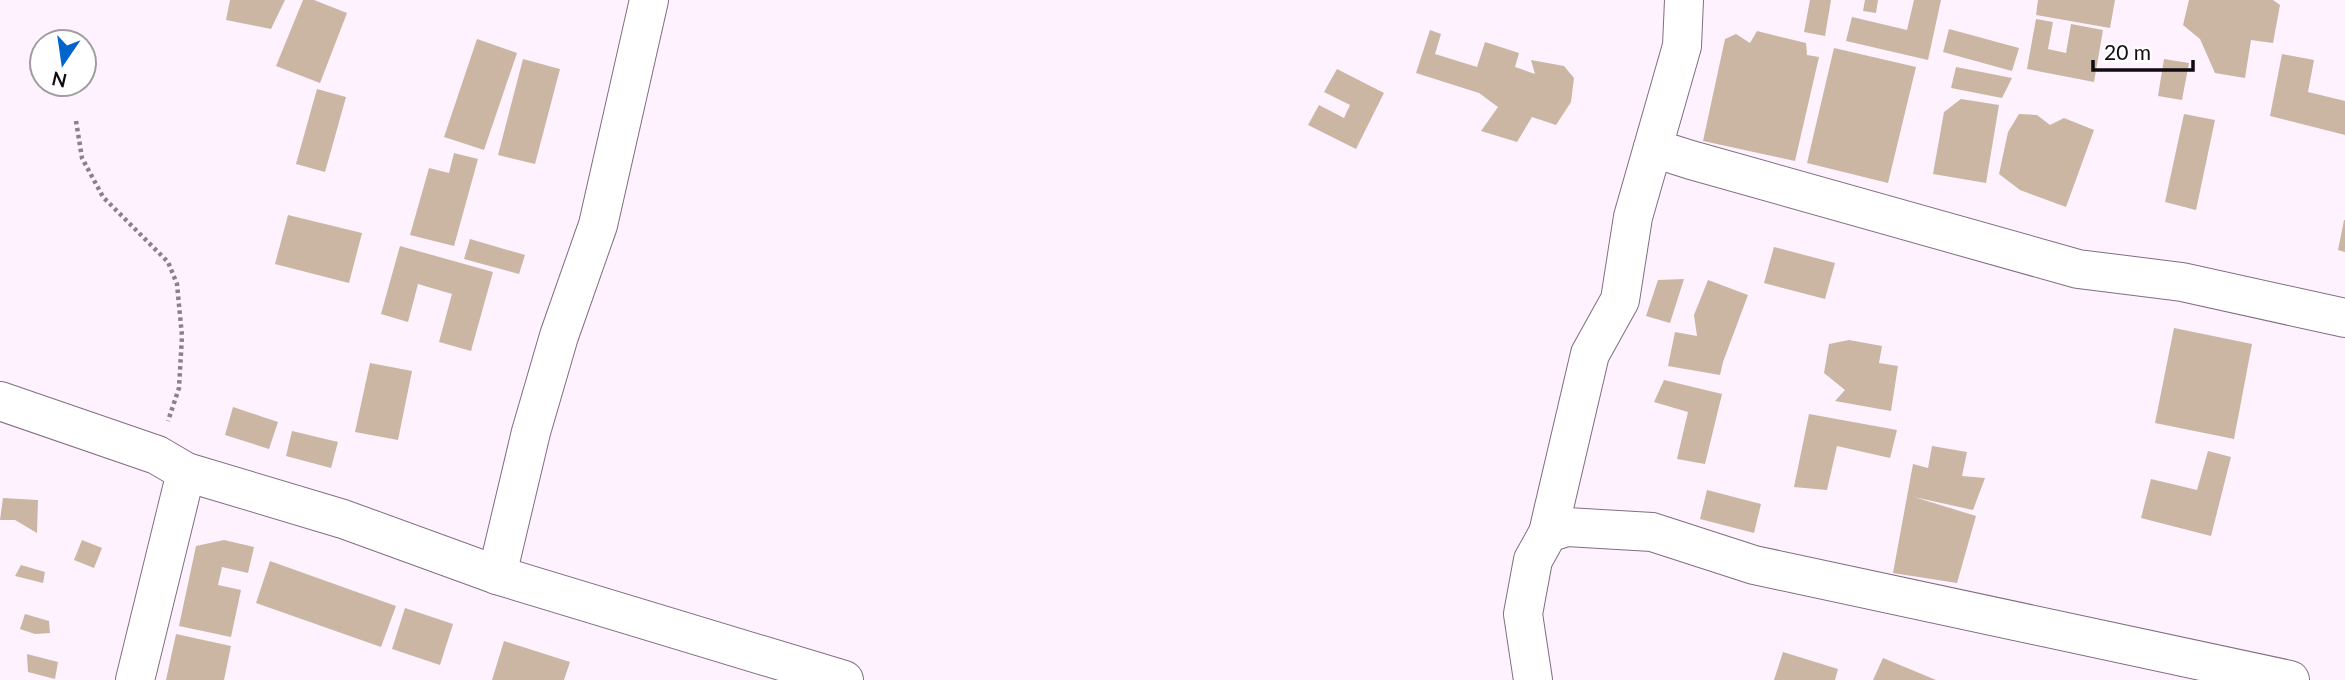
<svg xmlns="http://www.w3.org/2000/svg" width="2345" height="680" viewBox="0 0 2345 680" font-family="Lato,sans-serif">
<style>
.building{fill:#cab6a3}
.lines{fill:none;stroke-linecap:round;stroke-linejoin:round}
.minor-casing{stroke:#806e81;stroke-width:40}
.path{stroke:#8a818b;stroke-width:4.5;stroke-dasharray:3.5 3.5;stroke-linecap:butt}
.minor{stroke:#fff;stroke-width:38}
</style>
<rect width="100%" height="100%" fill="#fef2ff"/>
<g class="building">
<polygon points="230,0 285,0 271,29 226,20"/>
<polygon points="303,0 314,0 347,13 320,83 276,66"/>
<polygon points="1810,0 1831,0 1825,36 1804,32"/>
<polygon points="1865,0 1878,0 1876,13 1863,11"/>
<polygon points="1914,0 1941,0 1928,60 1846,41 1852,17 1907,30"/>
<polygon points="2038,0 2115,0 2110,28 2036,15"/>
<polygon points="2189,0 2273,0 2280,5 2273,43 2251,40 2245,78 2215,73 2200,39 2183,25"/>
<polygon points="2036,19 2053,22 2048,49 2066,53 2071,24 2103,30 2094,82 2027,69"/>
<polygon points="1949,29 2019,48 2012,71 1943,52"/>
<polygon points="1430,30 1441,34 1435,54 1477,67 1485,42 1519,53 1515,67 1535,74 1531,60 1564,66 1574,78 1571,102 1556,125 1532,117 1517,142 1481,131 1498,107 1479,93 1416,73"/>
<polygon points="1757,31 1806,43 1807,55 1819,57 1795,161 1703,141 1725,39 1736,34 1750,43"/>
<polygon points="477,39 517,53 484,150 444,137"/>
<polygon points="1834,48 1916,67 1888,183 1807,163"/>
<polygon points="2282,54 2314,60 2308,92 2345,101 2345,135 2270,116"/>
<polygon points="523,59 560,69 535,164 498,155"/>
<polygon points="2164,59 2189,63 2182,100 2158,96"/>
<polygon points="1956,67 2012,78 2002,98 1951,88"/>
<polygon points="1337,69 1384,93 1356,149 1308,125 1319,105 1344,118 1350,105 1324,92"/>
<polygon points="317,89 346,97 325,172 296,164"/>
<polygon points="1961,99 1999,105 1986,183 1933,174 1944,112"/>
<polygon points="2019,114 2037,115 2050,125 2064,118 2094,130 2066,207 2020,190 1999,174 2008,132"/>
<polygon points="2184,114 2215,120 2196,210 2165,202"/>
<polygon points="454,153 478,159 454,246 410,235 429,168 449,173"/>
<polygon points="288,215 362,233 349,283 275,264"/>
<polygon points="2344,220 2345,220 2345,252 2338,250"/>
<polygon points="470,239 525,255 519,274 464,259"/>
<polygon points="400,246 493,272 471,351 439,342 452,294 418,284 408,322 381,314"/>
<polygon points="1774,247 1835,263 1825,299 1764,283"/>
<polygon points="1684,279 1670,323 1646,316 1658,280"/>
<polygon points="1708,280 1748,295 1723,362 1720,375 1668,366 1675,332 1697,336 1694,315"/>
<polygon points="2174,328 2252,344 2234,439 2155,423"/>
<polygon points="1849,340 1882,346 1879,363 1898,366 1891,411 1835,401 1845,390 1824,373 1829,344"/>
<polygon points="370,363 412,371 398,440 355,432"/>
<polygon points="1664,380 1722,394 1705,464 1677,459 1688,412 1654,402"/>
<polygon points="233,407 278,422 269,449 225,435"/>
<polygon points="1809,414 1897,430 1890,458 1837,446 1827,490 1794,487"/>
<polygon points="292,431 338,442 331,468 286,456"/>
<polygon points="1932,446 1967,452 1962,476 1985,478 1973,510 1914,497 1976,516 1957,583 1893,573 1913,464 1928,468"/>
<polygon points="2208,451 2231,457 2211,536 2141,518 2151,479 2197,490"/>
<polygon points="1707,490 1761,504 1754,533 1700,519"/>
<polygon points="3,498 38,500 37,533 15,520 0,520"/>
<polygon points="82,540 102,548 94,568 74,560"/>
<polygon points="224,540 254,547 248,573 222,567 218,585 241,590 231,637 179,626 196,546"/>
<polygon points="270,561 396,606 381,647 256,603"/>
<polygon points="21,565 45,572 43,583 15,576"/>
<polygon points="405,608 453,624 440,665 392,649"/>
<polygon points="25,614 49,621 50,633 35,634 20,629"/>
<polygon points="176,634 231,646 224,680 166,680"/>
<polygon points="504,641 570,662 564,680 492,680"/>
<polygon points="1783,652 1838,669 1835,680 1774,680"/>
<polygon points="27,654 58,662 55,679 28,672"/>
<polygon points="1883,658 1936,680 1873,680"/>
</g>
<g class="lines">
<defs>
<g id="minor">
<polyline points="1653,148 1691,160 2078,269 2182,282 2345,318"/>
<polyline points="0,401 157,455 186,472 343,519 497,575 844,680"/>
<polyline points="1548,533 1567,527 1652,532 1754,565 2290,680"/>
<polyline points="497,575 531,432 559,336 598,225 649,0"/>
<polyline points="135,680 186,472"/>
<polyline points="1533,680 1523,614 1533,560 1548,533 1590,354 1620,300 1633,217 1682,46 1684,0"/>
</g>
</defs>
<use href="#minor" class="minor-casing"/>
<polyline class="path" points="76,121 82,158 103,197 168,262 177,284 182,336 179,388 168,421"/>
<use href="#minor" class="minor"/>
</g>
<g transform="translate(63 63) rotate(193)"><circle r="33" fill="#ffffff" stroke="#a09da0" stroke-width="2"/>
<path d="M0-5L12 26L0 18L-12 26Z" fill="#0164cd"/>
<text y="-10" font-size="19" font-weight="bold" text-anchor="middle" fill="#110b12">N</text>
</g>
<path d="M2093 60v10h100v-10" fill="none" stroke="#110b12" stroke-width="3.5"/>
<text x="2104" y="60" font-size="21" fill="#110b12" stroke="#ffffff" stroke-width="5" paint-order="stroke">20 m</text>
</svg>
